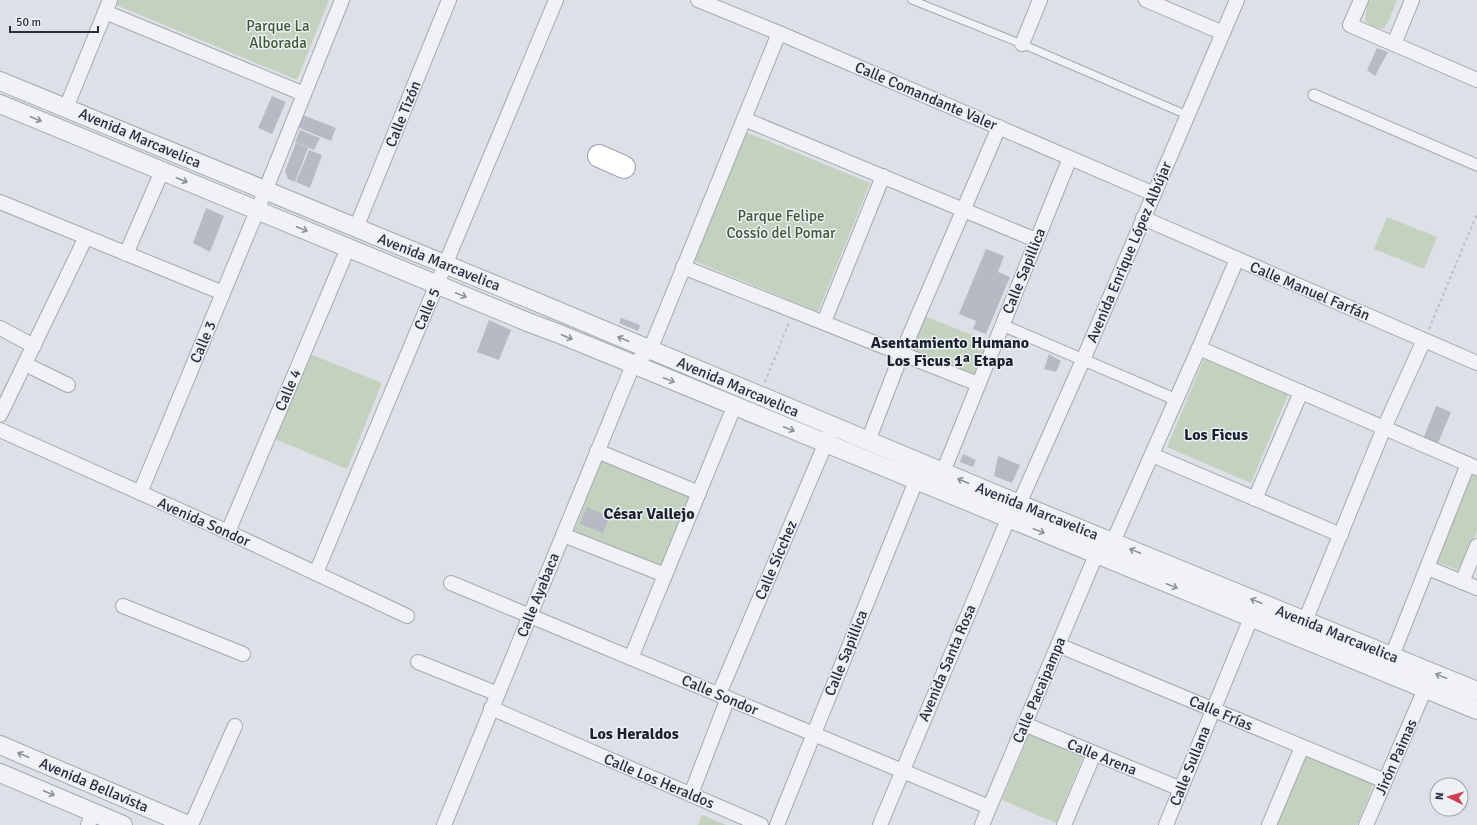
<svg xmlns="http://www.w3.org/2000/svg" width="1477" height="825" viewBox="0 0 1477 825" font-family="Signika,sans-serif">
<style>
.green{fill:#c3d1be}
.building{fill:#b5bac4}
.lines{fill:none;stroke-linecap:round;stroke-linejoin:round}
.service-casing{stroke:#a3a8b1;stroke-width:9}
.pedestrian-casing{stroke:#a3a8b1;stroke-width:13}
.minor-casing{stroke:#a3a8b1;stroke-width:16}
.tertiary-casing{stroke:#a3a8b1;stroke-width:20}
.primary-casing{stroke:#9da5b3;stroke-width:24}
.path{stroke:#bcbfc5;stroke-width:2;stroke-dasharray:3 3;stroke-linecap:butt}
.service{stroke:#f0f2f5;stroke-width:7}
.pedestrian{stroke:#f0f2f5;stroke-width:11}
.minor{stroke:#f0f2f5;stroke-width:14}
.tertiary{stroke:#f0f2f5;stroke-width:18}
.primary{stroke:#fff;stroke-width:22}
.oneway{stroke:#8c909a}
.labels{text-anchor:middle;stroke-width:3;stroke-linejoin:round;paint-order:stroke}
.park-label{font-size:15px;fill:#3a5934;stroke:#edf0f5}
.street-label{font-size:15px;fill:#272f3e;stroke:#edf0f5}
.neighbourhood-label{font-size:16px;font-weight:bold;fill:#19202e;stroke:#edf0f5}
</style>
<rect width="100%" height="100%" fill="#dde1e7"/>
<g class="green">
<polygon points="118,0 329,0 297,80 116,5"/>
<polygon points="1370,0 1397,0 1389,20 1383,29 1370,26 1365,20 1367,7"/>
<polygon points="746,132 870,183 818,312 694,261"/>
<polygon points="1387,217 1437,237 1424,269 1374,249"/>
<polygon points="919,314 990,342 973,382 905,352"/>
<polygon points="310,354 382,383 347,469 275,439"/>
<polygon points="1206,354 1290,390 1251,483 1167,447"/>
<polygon points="603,458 694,494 665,567 574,531"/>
<polygon points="1469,473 1477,476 1477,531 1461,571 1434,561"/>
<polygon points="1030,732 1084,755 1056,823 1002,800"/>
<polygon points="1305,751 1375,780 1357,825 1274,825"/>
<polygon points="702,815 726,825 698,825"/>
</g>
<g class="building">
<polygon points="1377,48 1388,52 1375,76 1367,70"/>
<polygon points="272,96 286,102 272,134 258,128"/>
<polygon points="303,115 336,128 331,141 297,127"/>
<polygon points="300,130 320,138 314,150 295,142"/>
<polygon points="296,143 308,148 295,182 288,179 285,171"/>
<polygon points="309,150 322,155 310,188 296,182"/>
<polygon points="206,208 224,216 210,252 193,243"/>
<polygon points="986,249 1004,256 998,272 1010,277 986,334 973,329 976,321 959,314"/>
<polygon points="621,318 640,325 638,331 619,323"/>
<polygon points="489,320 511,330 499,360 477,352"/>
<polygon points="1049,354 1061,361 1056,372 1044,369"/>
<polygon points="1436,406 1451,412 1438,443 1424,437"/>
<polygon points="963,454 976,460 973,467 960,462"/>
<polygon points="998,456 1020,465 1012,483 994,476"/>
<polygon points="587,507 610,517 603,533 580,524"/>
</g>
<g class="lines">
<defs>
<polyline id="service" points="912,0 1022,44 1187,115"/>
<g id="pedestrian">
<polyline points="1314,95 1477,165"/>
<polyline points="1002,325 1177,400"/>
</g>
<g id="minor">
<polyline points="698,0 779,33 1154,194"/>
<polyline points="1146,0 1223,33"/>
<polyline points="1361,0 1350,25 1477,80"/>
<polyline points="105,12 304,94"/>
<polyline points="1022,44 1040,0"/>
<polyline points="1394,44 1412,0"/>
<polyline points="66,108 110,0"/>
<polyline points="744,119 1036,240"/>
<polyline points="0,202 223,293"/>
<polyline points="1143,218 1477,363"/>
<polyline points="356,228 449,0"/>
<polyline points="126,254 162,171"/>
<polyline points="683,267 978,384"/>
<polyline points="824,322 883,176"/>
<polyline points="0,328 34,346"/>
<polyline points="1199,348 1477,468"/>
<polyline points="25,364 68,385"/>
<polyline points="0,415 86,237"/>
<polyline points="0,430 228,532 407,616"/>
<polyline points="868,441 902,353 999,127"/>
<polyline points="597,451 699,493"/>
<polyline points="1152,455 1341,535"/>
<polyline points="943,472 1070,158"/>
<polyline points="140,493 257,211 342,0"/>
<polyline points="1255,499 1301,392"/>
<polyline points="228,532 348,248"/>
<polyline points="563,535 665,575"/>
<polyline points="1113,542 1199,348 1237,259"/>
<polyline points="1428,568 1477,588"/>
<polyline points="316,573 556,0"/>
<polyline points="1462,582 1477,546"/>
<polyline points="451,583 989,807"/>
<polyline points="123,606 243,654"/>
<polyline points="1301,631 1384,428 1424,340"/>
<polyline points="1058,645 1385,781"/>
<polyline points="1392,656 1468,464"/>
<polyline points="631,658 734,407"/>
<polyline points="418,662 498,694"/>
<polyline points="719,694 833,426"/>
<polyline points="491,708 761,825"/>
<polyline points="1024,724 1181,789"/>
<polyline points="691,794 728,698"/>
<polyline points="88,825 93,813"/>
<polyline points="191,825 235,726"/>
<polyline points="444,825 633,365 650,350 779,33"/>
<polyline points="777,825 916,481"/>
<polyline points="880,825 1008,519 1019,504 1083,360 1237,0"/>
<polyline points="982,825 1096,555"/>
<polyline points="1064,825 1094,754"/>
<polyline points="1166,825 1251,618"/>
<polyline points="1269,825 1302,747"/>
<polyline points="1366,825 1425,689"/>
</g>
<g id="tertiary">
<polyline points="0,81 539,303 1019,504 1477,691"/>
<polyline points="0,104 530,323 557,333 1477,710"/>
<polyline points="0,745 188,825"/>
<polyline points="0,773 123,825"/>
</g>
<polyline id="primary" points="599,156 624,167"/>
</defs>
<use href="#service" class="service-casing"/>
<use href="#pedestrian" class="pedestrian-casing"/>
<use href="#minor" class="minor-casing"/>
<use href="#tertiary" class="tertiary-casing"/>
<use href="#primary" class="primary-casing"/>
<g class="path">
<polyline points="1429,329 1477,214"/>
<polyline points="765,382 789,323"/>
</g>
<use href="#service" class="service"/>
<use href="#pedestrian" class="pedestrian"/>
<use href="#minor" class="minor"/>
<use href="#tertiary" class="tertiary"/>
<use href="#primary" class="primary"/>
</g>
<defs><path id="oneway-shaft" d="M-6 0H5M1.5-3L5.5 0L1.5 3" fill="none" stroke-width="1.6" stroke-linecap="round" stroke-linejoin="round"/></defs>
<g class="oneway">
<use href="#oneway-shaft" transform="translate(36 119) rotate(23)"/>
<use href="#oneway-shaft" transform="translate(182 180) rotate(23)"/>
<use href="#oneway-shaft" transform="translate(302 229) rotate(22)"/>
<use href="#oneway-shaft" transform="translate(461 295) rotate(22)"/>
<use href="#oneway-shaft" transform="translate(567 337) rotate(23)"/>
<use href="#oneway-shaft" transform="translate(623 339) rotate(-157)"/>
<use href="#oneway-shaft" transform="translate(669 380) rotate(22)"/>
<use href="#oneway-shaft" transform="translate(789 429) rotate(22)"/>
<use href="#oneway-shaft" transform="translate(963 481) rotate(-157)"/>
<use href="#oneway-shaft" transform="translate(1039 531) rotate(22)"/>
<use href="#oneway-shaft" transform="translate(1135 551) rotate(-158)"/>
<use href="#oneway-shaft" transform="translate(1172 586) rotate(22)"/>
<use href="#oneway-shaft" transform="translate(1256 601) rotate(-158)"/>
<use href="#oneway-shaft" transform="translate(1441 676) rotate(-158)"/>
<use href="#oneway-shaft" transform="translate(23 755) rotate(-157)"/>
<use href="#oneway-shaft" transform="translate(49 793) rotate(23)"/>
</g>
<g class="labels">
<g class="park-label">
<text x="278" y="31">Parque La<tspan x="278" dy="17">Alborada</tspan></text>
<text x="781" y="221">Parque Felipe<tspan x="781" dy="17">Cossío del Pomar</tspan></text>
</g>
<g class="street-label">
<text transform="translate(926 96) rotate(23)" y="5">Calle Comandante Valer</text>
<text transform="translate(403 114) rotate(-68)" y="5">Calle Tizón</text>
<text transform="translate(140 138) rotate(23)" y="5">Avenida Marcavelica</text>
<text transform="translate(1129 252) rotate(-67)" y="5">Avenida Enrique López Albújar</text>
<text transform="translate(439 262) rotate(22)" y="5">Avenida Marcavelica</text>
<text transform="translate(1024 271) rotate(-68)" y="5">Calle Sapillica</text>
<text transform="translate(1310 291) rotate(23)" y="5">Calle Manuel Farfán</text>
<text transform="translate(427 309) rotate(-67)" y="5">Calle 5</text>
<text transform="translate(203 342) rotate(-67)" y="5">Calle 3</text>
<text transform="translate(738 387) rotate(23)" y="5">Avenida Marcavelica</text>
<text transform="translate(288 390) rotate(-67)" y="5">Calle 4</text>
<text transform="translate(1037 511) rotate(22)" y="5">Avenida Marcavelica</text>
<text transform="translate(204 522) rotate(24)" y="5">Avenida Sondor</text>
<text transform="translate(776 560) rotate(-67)" y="5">Calle Sícchez</text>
<text transform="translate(538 595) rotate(-68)" y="5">Calle Ayabaca</text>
<text transform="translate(1337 634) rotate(22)" y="5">Avenida Marcavelica</text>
<text transform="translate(846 653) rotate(-68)" y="5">Calle Sapillica</text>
<text transform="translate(947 663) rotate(-67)" y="5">Avenida Santa Rosa</text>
<text transform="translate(1039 690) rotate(-67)" y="5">Calle Pacaipampa</text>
<text transform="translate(720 695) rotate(23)" y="5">Calle Sondor</text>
<text transform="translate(1221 713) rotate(23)" y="5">Calle Frías</text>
<text transform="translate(1102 757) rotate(22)" y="5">Calle Arena</text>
<text transform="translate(1396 757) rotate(-66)" y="5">Jirón Paimas</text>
<text transform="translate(1190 766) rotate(-68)" y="5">Calle Sullana</text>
<text transform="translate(659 781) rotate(23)" y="5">Calle Los Heraldos</text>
<text transform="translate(94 785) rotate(23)" y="5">Avenida Bellavista</text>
</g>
<g class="neighbourhood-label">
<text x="950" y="348">Asentamiento Humano<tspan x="950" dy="18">Los Ficus 1ª Etapa</tspan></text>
<text x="1216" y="440">Los Ficus</text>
<text x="649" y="519">César Vallejo</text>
<text x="634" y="739">Los Heraldos</text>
</g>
</g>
<g transform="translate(1449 797) rotate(275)"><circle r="19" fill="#edf0f5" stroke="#9ea3ac"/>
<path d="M0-3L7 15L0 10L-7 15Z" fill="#cd4253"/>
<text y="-6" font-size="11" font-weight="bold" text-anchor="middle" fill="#272f3e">N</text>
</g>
<path d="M10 26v6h88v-6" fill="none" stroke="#272f3e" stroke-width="2"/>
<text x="16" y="26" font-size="12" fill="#272f3e" stroke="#edf0f5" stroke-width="3" paint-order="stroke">50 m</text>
</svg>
